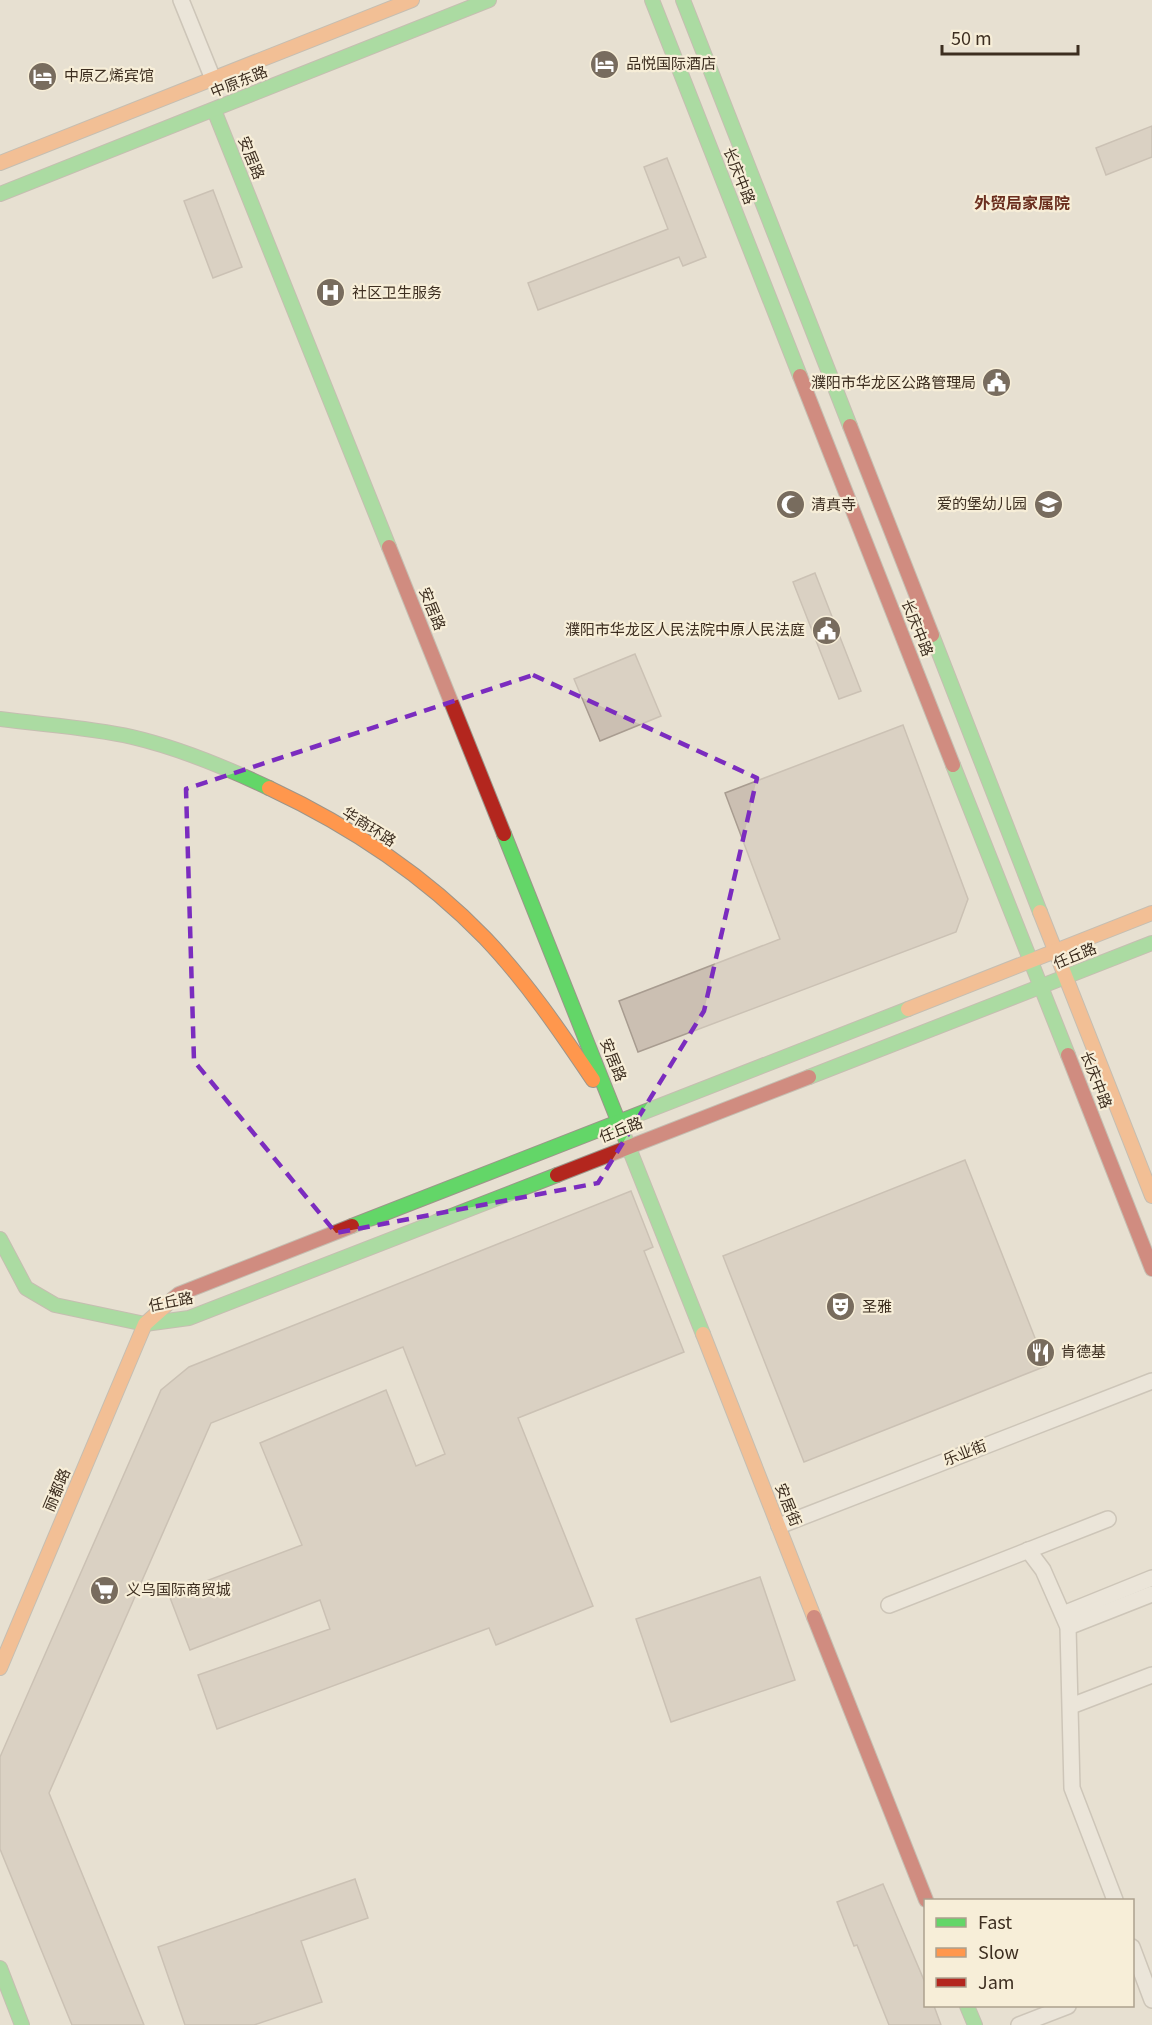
<svg xmlns="http://www.w3.org/2000/svg" width="1152" height="2025" viewBox="0 0 1152 2025" font-family="Georgia,'Noto Sans SC',serif">
<style>
.building{fill:#cbbfb2;stroke:#a89c90;stroke-width:1.5}
.lines{fill:none;stroke-linecap:round;stroke-linejoin:round}
.street-casing{stroke:#ada599;stroke-width:18}
.fast-casing{stroke:#9c958a;stroke-width:16}
.slow-casing{stroke:#9c958a;stroke-width:16}
.jam-casing{stroke:#9c958a;stroke-width:16}
.street{stroke:#efebe3;stroke-width:15}
.fast{stroke:#63d668;stroke-width:14}
.slow{stroke:#ff974d;stroke-width:14}
.jam{stroke:#b3261e;stroke-width:14}
.marked{fill:none;stroke:#7b2cbf;stroke-width:4.5;stroke-dasharray:12 8;stroke-linejoin:round}
.labels{text-anchor:middle;stroke-width:4.5;stroke-linejoin:round;paint-order:stroke}
.poi-label{font-size:15px;fill:#3d2e20;stroke:#f7eed8;text-anchor:start}
.street-label{font-size:15px;fill:#3d2e20;stroke:#f7eed8}
.neighbourhood-label{font-size:16px;font-weight:bold;fill:#6b2e1e;stroke:#f7eed8}
</style>
<rect width="100%" height="100%" fill="#e7e0d1"/>
<g class="building">
<polygon points="1152,126 1152,157 1106,175 1096,148"/>
<polygon points="667,158 706,257 683,266 679,257 538,310 528,283 668,229 644,167"/>
<polygon points="213,190 242,267 213,278 184,201"/>
<polygon points="815,573 861,691 839,699 793,582"/>
<polygon points="635,654 661,716 600,741 574,679"/>
<polygon points="903,725 968,899 956,932 638,1052 619,1001 780,939 725,793"/>
<polygon points="965,1160 1046,1366 804,1462 723,1256"/>
<polygon points="631,1191 653,1247 644,1251 684,1352 518,1418 593,1606 496,1645 489,1628 217,1729 198,1675 330,1629 320,1600 190,1650 169,1595 302,1545 260,1443 386,1390 416,1466 445,1454 403,1347 211,1423 49,1793 144,2025 72,2025 0,1849 0,1757 161,1390 189,1367"/>
<polygon points="760,1577 795,1680 671,1722 636,1619"/>
<polygon points="355,1879 368,1918 301,1941 322,2002 254,2025 185,2025 158,1947"/>
<polygon points="883,1884 926,1985 926,2006 934,2006 941,2025 889,2025 857,1945 854,1946 837,1902"/>
</g>
<g class="lines">
<defs>
<g id="street">
<polyline points="181,0 213,79"/>
<polyline points="779,1526 1152,1381"/>
<polyline points="1028,1550 1043,1570 1068,1627 1072,1788 1115,1900"/>
<polyline points="889,1605 1108,1519"/>
<polyline points="1063,1614 1152,1578"/>
<polyline points="1068,1627 1152,1594"/>
<polyline points="1071,1706 1152,1675"/>
<polyline points="1132,1947 1152,2000"/>
<polyline points="1019,2025 1068,2006"/>
</g>
<g id="fast">
<polyline points="652,0 800,376"/>
<polyline points="683,0 850,426"/>
<polyline points="214,110 389,547"/>
<polyline points="0,194 489,0"/>
<polyline points="932,635 1040,912"/>
<path d="M0 719C44 725 88 727 132 737 179 748 225 767 269 788"/>
<polyline points="953,765 1068,1055"/>
<polyline points="504,834 703,1334"/>
<polyline points="809,1077 1152,943"/>
<polyline points="352,1226 908,1009"/>
<polyline points="0,1239 26,1288 55,1305 145,1324 189,1318 557,1175"/>
<polyline points="0,1968 22,2025"/>
<polyline points="967,2006 975,2025"/>
</g>
<g id="slow">
<polyline points="0,163 412,0"/>
<path d="M269 788C348 825 424 875 485 938 526 981 560 1031 593 1080"/>
<polyline points="1040,912 1152,1196"/>
<polyline points="908,1009 1152,913"/>
<polyline points="703,1334 814,1617"/>
<polyline points="0,1668 145,1324 173,1299"/>
</g>
<g id="jam">
<polyline points="800,376 953,765"/>
<polyline points="850,426 932,635"/>
<polyline points="389,547 504,834"/>
<polyline points="1068,1055 1152,1269"/>
<polyline points="557,1175 809,1077"/>
<polyline points="173,1299 179,1294 352,1226"/>
<polyline points="814,1617 926,1900"/>
</g>
</defs>
<use href="#street" class="street-casing"/>
<use href="#fast" class="fast-casing"/>
<use href="#slow" class="slow-casing"/>
<use href="#jam" class="jam-casing"/>
<use href="#street" class="street"/>
<use href="#fast" class="fast"/>
<use href="#slow" class="slow"/>
<use href="#jam" class="jam"/>
</g>
<path d="M0 0H1152V2025H0ZM533 675 757 778 704 1011 598 1183 336 1233 194 1061 186 789Z" fill="#e7e0d1" fill-opacity=".55" fill-rule="evenodd"/>
<path class="marked" d="M533 675 757 778 704 1011 598 1183 336 1233 194 1061 186 789Z"/>
<defs>
<symbol id="hotel-disc" viewBox="-11 -11 22 22"><circle r="9.5" fill="#786c5e" stroke="#f7eed8"/><path d="M-6-4.5h1.5V1H6V5H4.5V3h-9V5H-6ZM-4 0a1.8 1.8 0 1 1 3.6 0ZM.5 0V-2.5h3Q6-2.5 6 0Z" fill="#fff"/></symbol>
<symbol id="hospital-disc" viewBox="-11 -11 22 22"><circle r="9.5" fill="#786c5e" stroke="#f7eed8"/><path d="M-5-5h3v3.5h4V-5h3V5h-3V1.5h-4V5h-3Z" fill="#fff"/></symbol>
<symbol id="civic-disc" viewBox="-11 -11 22 22"><circle r="9.5" fill="#786c5e" stroke="#f7eed8"/><path d="M-.6-6.5H3V-4.5H.6V-3L4-1V1h2V6H-6V1h2V-1L-.6-3ZM-1.2 2.5V6h2.4V2.5Z" fill="#fff"/></symbol>
<symbol id="school-disc" viewBox="-11 -11 22 22"><circle r="9.5" fill="#786c5e" stroke="#f7eed8"/><path d="M0-5L7-2L0 1L-7-2ZM-4 1L0 2.5L4 1V4Q0 6-4 4Z" fill="#fff"/></symbol>
<symbol id="mosque-disc" viewBox="-11 -11 22 22"><circle r="9.5" fill="#786c5e" stroke="#f7eed8"/><path d="M3.5-4.9A6 6 0 1 0 3.5 4.9A5 5 0 1 1 3.5-4.9Z" fill="#fff"/></symbol>
<symbol id="theatre-disc" viewBox="-11 -11 22 22"><circle r="9.5" fill="#786c5e" stroke="#f7eed8"/><path d="M-5-5.5Q0-4 5-5.5V0Q5 5 0 6Q-5 5-5 0ZM-3.3-2.5H-1v1.5H-3.3ZM1-2.5H3.3v1.5H1ZM-2.8 1Q0 5.5 2.8 1Z" fill="#fff"/></symbol>
<symbol id="restaurant-disc" viewBox="-11 -11 22 22"><circle r="9.5" fill="#786c5e" stroke="#f7eed8"/><path d="M-5-6h1v4h1v-4h1v4h1v-4h1v5L-1.5 .5V6h-2V.5L-5-1ZM5-6V6H3V1.5H1.5Q1.5-4 5-6Z" fill="#fff"/></symbol>
<symbol id="supermarket-disc" viewBox="-11 -11 22 22"><circle r="9.5" fill="#786c5e" stroke="#f7eed8"/><path d="M-6-5.5h2.5l.6 2H6L4.5 2H-2.5L-4.4-4H-6ZM-1.5 3.2a1.3 1.3 0 1 0 .1 0ZM3 3.2a1.3 1.3 0 1 0 .1 0Z" fill="#fff"/></symbol>
</defs>
<g fill-rule="evenodd">
<use href="#hotel-disc" x="588" y="48" width="33" height="33"/>
<use href="#hotel-disc" x="26" y="60" width="33" height="33"/>
<use href="#hospital-disc" x="314" y="276" width="33" height="33"/>
<use href="#civic-disc" x="980" y="366" width="33" height="33"/>
<use href="#school-disc" x="1032" y="488" width="33" height="33"/>
<use href="#mosque-disc" x="774" y="488" width="33" height="33"/>
<use href="#civic-disc" x="810" y="614" width="33" height="33"/>
<use href="#theatre-disc" x="824" y="1290" width="33" height="33"/>
<use href="#restaurant-disc" x="1024" y="1336" width="33" height="33"/>
<use href="#supermarket-disc" x="88" y="1574" width="33" height="33"/>
</g>
<g class="labels">
<g class="poi-label">
<text x="626" y="69">品悦国际酒店</text>
<text x="64" y="81">中原乙烯宾馆</text>
<text x="352" y="298">社区卫生服务</text>
<text x="976" y="388" text-anchor="end">濮阳市华龙区公路管理局</text>
<text x="1027" y="509" text-anchor="end">爱的堡幼儿园</text>
<text x="811" y="510">清真寺</text>
<text x="805" y="635" text-anchor="end">濮阳市华龙区人民法院中原人民法庭</text>
<text x="862" y="1312">圣雅</text>
<text x="1061" y="1357">肯德基</text>
<text x="126" y="1595">义乌国际商贸城</text>
</g>
<g class="street-label">
<text transform="translate(239 82) rotate(-22)" y="5">中原东路</text>
<text transform="translate(251 158) rotate(68)" y="5">安居路</text>
<text transform="translate(739 176) rotate(68)" y="5">长庆中路</text>
<text transform="translate(432 609) rotate(68)" y="5">安居路</text>
<text transform="translate(917 628) rotate(68)" y="5">长庆中路</text>
<text transform="translate(369 827) rotate(32)" y="5">华商环路</text>
<text transform="translate(1075 956) rotate(-22)" y="5">任丘路</text>
<text transform="translate(613 1060) rotate(68)" y="5">安居路</text>
<text transform="translate(1096 1080) rotate(69)" y="5">长庆中路</text>
<text transform="translate(621 1130) rotate(-21)" y="5">任丘路</text>
<text transform="translate(171 1302) rotate(-11)" y="5">任丘路</text>
<text transform="translate(965 1453) rotate(-21)" y="5">乐业街</text>
<text transform="translate(57 1490) rotate(-67)" y="5">丽都路</text>
<text transform="translate(788 1505) rotate(68)" y="5">安居街</text>
</g>
<g class="neighbourhood-label">
<text x="1022" y="209">外贸局家属院</text>
</g>
</g>
<rect x="924" y="1899" width="210" height="108" fill="#f7eed8" stroke="#ada18e" stroke-width="1.5"/>
<rect x="936" y="1918" width="30" height="9" fill="#63d668" stroke="#ada18e" stroke-width="1.5"/>
<text x="978" y="1929" font-size="18" fill="#3d2e20">Fast</text>
<rect x="936" y="1948" width="30" height="9" fill="#ff974d" stroke="#ada18e" stroke-width="1.5"/>
<text x="978" y="1959" font-size="18" fill="#3d2e20">Slow</text>
<rect x="936" y="1978" width="30" height="9" fill="#b3261e" stroke="#ada18e" stroke-width="1.5"/>
<text x="978" y="1989" font-size="18" fill="#3d2e20">Jam</text>
<path d="M942 45v9h136v-9" fill="none" stroke="#3d2e20" stroke-width="3"/>
<text x="951" y="45" font-size="18" fill="#3d2e20" stroke="#f7eed8" stroke-width="4.5" paint-order="stroke">50 m</text>
</svg>
